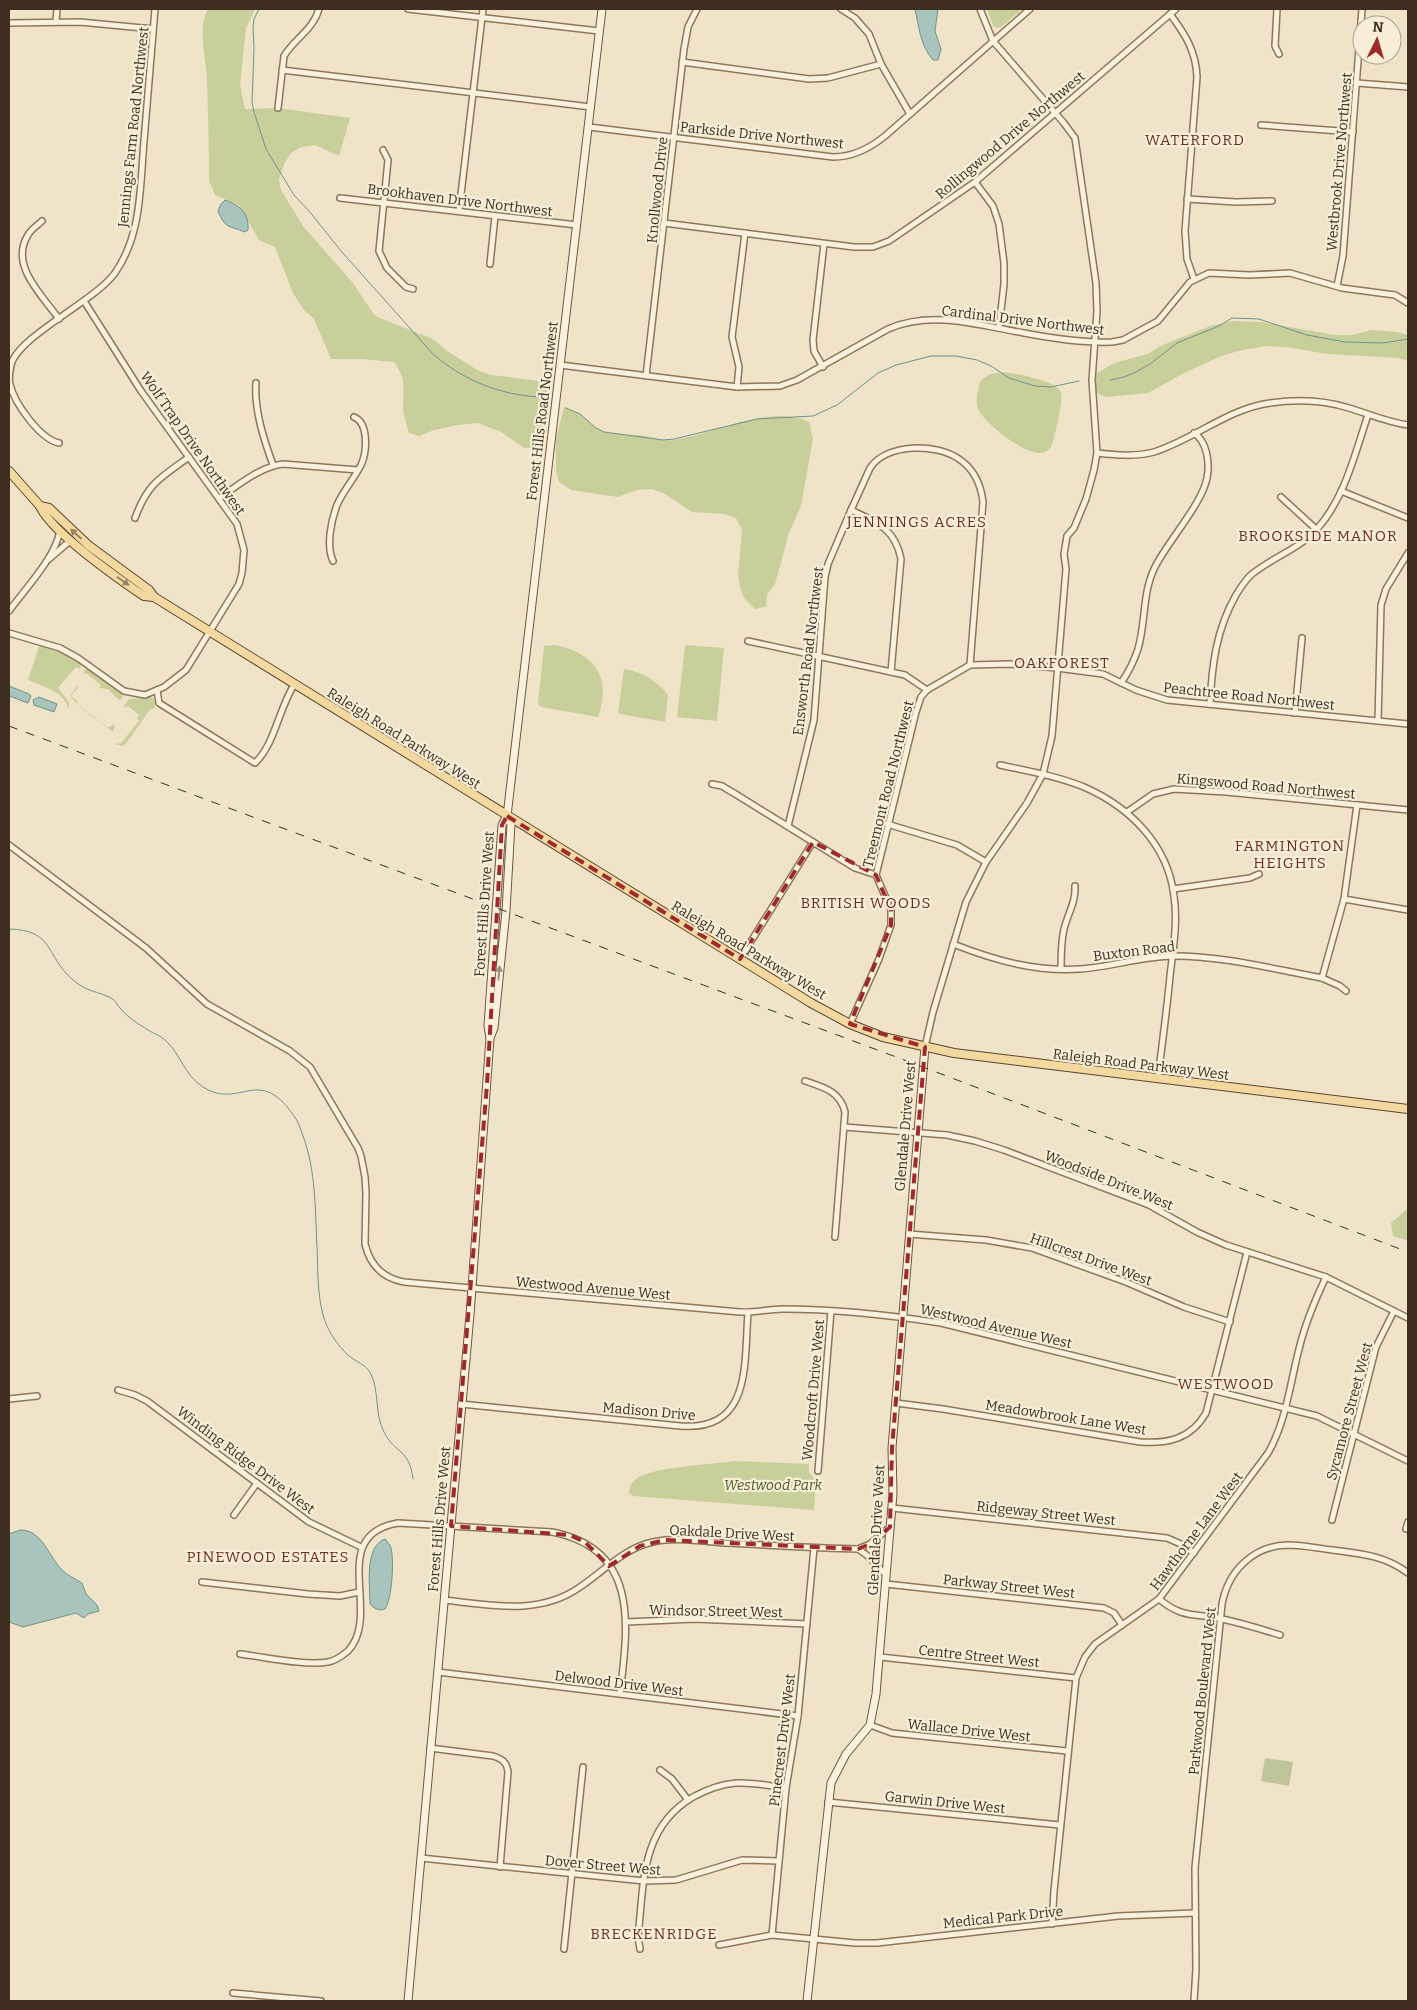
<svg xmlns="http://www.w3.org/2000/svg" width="1417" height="2010" viewBox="0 0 1417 2010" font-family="Bitter,serif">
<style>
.green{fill:#c9cf9b}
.cemetery{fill:#bfc49a}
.water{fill:#a9c4bc;stroke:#6f938a}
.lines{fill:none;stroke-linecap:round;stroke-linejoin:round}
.stream{stroke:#6f938a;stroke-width:1}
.street-casing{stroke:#8d765c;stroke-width:8}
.secondary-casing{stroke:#6f573f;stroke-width:9}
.primary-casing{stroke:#5b4430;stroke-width:10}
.street{stroke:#faf1dc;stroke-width:5}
.secondary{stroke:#faf1dc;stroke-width:7}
.primary{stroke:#f3d9a0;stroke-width:8}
.rail{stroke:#3d2e20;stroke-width:1;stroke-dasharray:9 9;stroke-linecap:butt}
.oneway{fill:#988460}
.oneway2{fill:#9c907e}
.marked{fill:none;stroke:#9e2a2b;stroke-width:4;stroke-dasharray:10 6;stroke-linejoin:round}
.labels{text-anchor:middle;stroke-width:4.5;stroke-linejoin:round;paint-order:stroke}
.street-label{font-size:14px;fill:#3d2e20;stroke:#f7eed8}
.park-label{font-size:14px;font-style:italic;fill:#4d5a26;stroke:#f7eed8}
.neighbourhood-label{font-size:15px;letter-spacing:1px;fill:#6b2e1e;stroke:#f7eed8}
</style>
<rect width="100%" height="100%" fill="#f0e4c8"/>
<g class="green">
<path d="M208 9H255L246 28 240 85 245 109 278 108 350 118 339 156 315 145 301 147 291 153 284 164 279 180 281 190 303 226 353 283 375 316 433 339 447 351 479 371 492 375 546 382 549 393 537 448H524L501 432 478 423 458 425 434 430 419 436 409 433C407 426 404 417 403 409 403 389 407 380 394 362L362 359H331L314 319 304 310 293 293 275 247 259 240 239 205 215 195 209 180C209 147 208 113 207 80 206 57 197 29 208 9Z"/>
<polygon points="987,9 1022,9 1001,27 997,28 993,26"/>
<polygon points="1234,321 1261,322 1335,335 1352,335 1372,330 1397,332 1408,335 1408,361 1398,358 1327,354 1286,347 1267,346 1242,350 1221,356 1184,373 1148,393 1107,397 1098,394 1095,387 1096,374 1114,363 1148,354 1160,346 1213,325"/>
<path d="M1004 372C1017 374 1055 380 1061 392 1064 396 1054 442 1051 447 1050 449 1047 451 1045 452 1029 459 987 425 979 411 974 402 978 391 980 381L990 374Z"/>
<path d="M564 407 580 414 596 428 604 432C615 434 626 435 638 435 650 436 661 441 673 440 714 435 769 403 809 422L813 439 801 506 789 533 775 584 767 595 766 607 755 609 744 598 740 587 738 575 742 530 736 518 725 514 692 512 663 493 651 489 637 490 618 497 571 490 559 482 556 471V439Z"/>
<path d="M555 645C595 653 612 678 598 717L541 707 538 704 544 646Z"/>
<polygon points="685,645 724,648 717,721 677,717"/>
<path d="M39 646 65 653 81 663 80 669 76 667 58 688 69 702V709C63 691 45 687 28 680Z"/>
<polygon points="85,669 89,669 123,694 122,699 119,700 108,689 99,688 101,685 86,673 83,675"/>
<path d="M624 669C643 672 656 680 668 695L665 722 620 714 618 712Z"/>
<polygon points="78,685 79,686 71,696 78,702 77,704 107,727 110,727 113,724 115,726 113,732 81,708 70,696"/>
<path d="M150 697C155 698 157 704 154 709H150L126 744 122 746 115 744 121 743 139 721 137 718 139 715 128 706 125 708 124 706 129 699Z"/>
<polygon points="1406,1210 1408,1210 1408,1241 1393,1236 1391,1223"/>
<path d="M736 1461 809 1464C808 1471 809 1475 816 1479L814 1510 633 1496 629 1493C630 1487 631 1483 636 1479 650 1467 714 1464 736 1461Z"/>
</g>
<polygon class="cemetery" points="1265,1758 1293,1762 1289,1786 1261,1781"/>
<g class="water">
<path d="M915 9H938L935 31 941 49 938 60H933C920 45 919 27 915 9Z"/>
<path d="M225 200C240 205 249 213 248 230L245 232C230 226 225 229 218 211L221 204Z"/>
<polygon points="9,686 29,694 31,696 28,703 9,696"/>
<polygon points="39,697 57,704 54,712 34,705 33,700"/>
<path d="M20 1530C43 1530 48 1556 62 1570 68 1576 75 1578 82 1583L86 1594 97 1605 99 1611 88 1614 84 1618 76 1613 23 1627 9 1622V1534Z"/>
<path d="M385 1539C386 1540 389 1544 390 1545 395 1556 392 1600 385 1609 379 1611 374 1609 370 1604 370 1586 364 1547 385 1539Z"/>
</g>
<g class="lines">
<g class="stream">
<path d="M259 9 254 19 253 27 254 48 252 102 254 112 266 149 294 195 309 211 341 251 433 354C463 380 500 395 539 397"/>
<polyline points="1110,380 1124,377 1136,372 1150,364 1177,343 1219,326 1232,318 1259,319 1307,335 1345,342 1383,343 1408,339"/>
<polyline points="566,408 580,414 596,428 604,432 663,440 674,439 757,419 813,416 837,405 878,373 896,365 931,356 956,356 977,360 991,366 1009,378 1035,386 1051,387 1079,381"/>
<path d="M9 929C55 930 45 956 73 980 87 992 97 991 111 998 116 1000 117 1006 121 1009 127 1017 140 1025 148 1030 154 1034 160 1035 165 1040 181 1054 184 1075 203 1087 241 1111 259 1062 296 1119 299 1124 301 1130 303 1136 316 1171 315 1209 317 1246 318 1269 317 1292 323 1315 327 1330 337 1345 349 1356 357 1362 364 1364 370 1372 380 1391 374 1413 384 1432 394 1453 410 1449 413 1479"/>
</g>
<defs>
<g id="street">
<polyline points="408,9 599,31"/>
<polyline points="841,9 855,18 869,34 881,64 910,114"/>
<polyline points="1277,9 1275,46 1279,54"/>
<path d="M1170 14C1185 34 1196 51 1197 77L1185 231 1187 259 1194 279"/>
<polyline points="56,21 57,9"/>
<polyline points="9,23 80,22 153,29"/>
<polyline points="682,62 809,79 828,78 881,64"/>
<polyline points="282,70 591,107"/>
<polyline points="1357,83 1408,87"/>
<path d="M278 108 284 56C295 38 313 30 319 9"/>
<polyline points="1261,125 1353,132"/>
<path d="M589 127 833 157C853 157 869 149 885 136L1030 9"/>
<polyline points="383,150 388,160 379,251 387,268 406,287 413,289"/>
<polyline points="975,182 993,206 999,224 1004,263 1004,284 999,328"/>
<polyline points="340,198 577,225"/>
<polyline points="1187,199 1236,202 1272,201"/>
<polyline points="459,211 483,9"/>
<path d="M42 221C37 226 31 229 28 235 9 265 42 295 59 319"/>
<polyline points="664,223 854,247 873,247 889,241 975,182 1176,9"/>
<polyline points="490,264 495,216"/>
<polyline points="1337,286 1343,256 1362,9"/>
<path d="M560 365 737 387 780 386 797 380 888 329C932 310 978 325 1024 333 1050 338 1084 343 1112 342L1123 340 1158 321 1190 282 1209 273 1249 275 1290 273 1342 288 1395 295 1408 303"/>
<polyline points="823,367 814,351 813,340 824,244"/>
<polyline points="646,376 684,49 688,27 697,9"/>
<path d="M256 383C254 410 264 440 273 465"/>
<polyline points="737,387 739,367 732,337 745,233"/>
<path d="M59 443C40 439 14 403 10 384 8 378 10 371 11 365 18 336 94 302 115 273 142 234 140 187 144 141 148 97 151 53 155 9"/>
<path d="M1097 453C1116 455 1135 457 1154 452 1195 439 1227 409 1270 403 1297 399 1324 400 1349 408 1369 414 1387 422 1408 425"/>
<polyline points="1341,491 1408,518"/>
<polyline points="1281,497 1317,530"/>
<path d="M219 498C239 485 259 467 283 464L358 470"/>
<path d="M851 510C876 522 895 528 901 559L891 672"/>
<path d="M135 518C148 483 160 478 189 457"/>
<polyline points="49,559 71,540"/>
<path d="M333 561C326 546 331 521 337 505 343 491 354 479 361 465 367 452 369 423 354 417"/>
<path d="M9 611C25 589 56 557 60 530"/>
<polyline points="9,633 60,648 78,658 124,691 145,695 164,687 186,670 239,584 242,573 244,550 237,524 141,391 84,301"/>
<polyline points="748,641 905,675 927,690 970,665 1009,664 1057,668 1103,674 1136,690 1167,700 1408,724"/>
<path d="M1121 683C1128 673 1134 661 1138 649 1146 622 1142 593 1155 567 1168 541 1202 504 1207 478 1210 463 1207 441 1194 433"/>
<path d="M157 690 159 703 255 763C275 744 279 708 294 685"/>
<path d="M1210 704C1212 665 1216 630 1236 595 1241 587 1245 580 1252 574 1273 557 1299 549 1317 529 1345 498 1355 453 1368 415"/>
<polyline points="1295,713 1302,638"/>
<polyline points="1378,721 1381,605 1386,589 1408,553"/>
<path d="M1000 765C1028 771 1057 776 1084 787 1130 807 1168 845 1174 896 1178 922 1173 950 1170 976 1167 1010 1162 1044 1158 1078"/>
<polyline points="712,784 722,786 737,795 855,868 876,875"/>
<polyline points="1127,812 1153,794 1174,789 1226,792 1408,810"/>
<polyline points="887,824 957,845 986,862"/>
<path d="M788 826 814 720 825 577 828 564 851 510 870 468C887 443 936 443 959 459 974 469 981 485 983 502L970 665"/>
<path d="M9 845 146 948 207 1004 290 1051 310 1067 358 1148 361 1156 365 1177 366 1193 365 1244C370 1265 382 1278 404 1282L740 1312C754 1313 768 1309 783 1309 835 1309 889 1315 941 1323L1317 1416 1408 1461"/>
<polyline points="1173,889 1250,878 1259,874"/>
<polyline points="1344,899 1408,910"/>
<path d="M953 944C994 960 1035 972 1080 969 1111 967 1143 956 1174 956 1224 956 1273 969 1322 978L1340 986 1346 991"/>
<polyline points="740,959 813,842"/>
<path d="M1061 969C1061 956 1061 942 1064 929 1068 913 1076 902 1075 886"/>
<polyline points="1322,978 1344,899 1357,805"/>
<polyline points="850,1024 879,959 891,925 891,910 876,875 916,712 921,697 927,690"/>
<polyline points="925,1047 933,1012 966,902 986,862 1027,803 1043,774 1052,736 1066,569 1064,554 1067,536 1074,528 1086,499 1094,470 1097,453 1092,380 1097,311 1096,283 1075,138 1063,122 993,41 980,9"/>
<path d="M805 1081C823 1087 840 1091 845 1112L835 1237"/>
<polyline points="844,1127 947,1135 975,1141 1004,1150 1149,1205 1197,1232 1226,1245 1326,1277 1408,1318"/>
<polyline points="909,1234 986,1240 1032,1248 1126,1282 1184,1307 1230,1322"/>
<polyline points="118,1390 135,1395 147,1401 309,1522 361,1547"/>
<polyline points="9,1399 37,1396"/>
<path d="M896 1403 943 1409 1140 1442C1168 1444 1191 1439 1206 1413L1247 1252"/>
<path d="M461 1404 680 1426C752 1432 744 1364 748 1313"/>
<polyline points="818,1471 831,1311"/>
<polyline points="892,1508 1167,1538 1183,1545 1194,1553"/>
<polyline points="234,1515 257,1483"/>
<polyline points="1332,1520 1376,1347 1394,1311"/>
<polyline points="1406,1529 1408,1522"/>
<polyline points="858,1549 868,1556 886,1575"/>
<polyline points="202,1582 308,1594 340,1596 359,1592"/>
<polyline points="886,1584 1104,1608 1114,1613 1122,1625"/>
<path d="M1159 1599C1183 1619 1195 1613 1222 1619 1241 1623 1261 1629 1280 1635"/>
<path d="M444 1600C491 1605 539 1616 580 1587 604 1571 624 1548 653 1542 676 1537 702 1541 725 1543 769 1545 814 1548 858 1549L870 1544 890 1527"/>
<polyline points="626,1622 695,1619 807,1624"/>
<path d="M240 1654C265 1657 304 1666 328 1662 335 1661 342 1656 348 1651 383 1614 326 1535 398 1523L552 1532C640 1549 628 1626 620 1694"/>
<polyline points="880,1657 1076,1678"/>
<polyline points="438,1672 798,1716"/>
<polyline points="870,1725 892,1733 1067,1751"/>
<path d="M430 1748 493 1756C502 1759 507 1762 508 1772L500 1867"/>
<polyline points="660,1770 672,1779 688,1800"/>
<polyline points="828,1802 1060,1825"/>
<polyline points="421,1858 644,1881 676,1880 742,1860 779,1861"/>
<path d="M1052 1924 1054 1891 1076 1678 1085 1657 1095 1644 1159 1599 1268 1453C1286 1422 1290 1384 1299 1349 1305 1324 1315 1300 1326 1277"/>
<polyline points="772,1935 786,1788 798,1716 814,1548"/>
<polyline points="719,1945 772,1935 855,1943 877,1943 1118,1916 1195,1913"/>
<polyline points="564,1949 583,1767"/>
<path d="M640 1949 638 1937C644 1884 640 1828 693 1797 706 1790 721 1784 736 1783 752 1782 770 1786 786 1788"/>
<polyline points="233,1993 321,2001"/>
<path d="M1194 2001 1196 1969 1195 1868 1222 1604C1228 1572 1252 1546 1287 1545 1302 1545 1317 1548 1332 1550 1361 1554 1384 1555 1408 1573"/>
</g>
<g id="secondary">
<polyline points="490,1038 494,1028 506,911 511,824 507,816"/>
<polyline points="408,2001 470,1315 490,1038 488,1026 502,825 507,816 602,9"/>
<polyline points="807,2001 831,1783 846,1754 870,1725 876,1694 893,1494 892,1448 925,1047"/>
</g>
<g id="primary">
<polyline points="9,471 40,506 49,508 88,545 149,590 154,597 811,1003 850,1024 883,1037 954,1053 1408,1109"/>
<path d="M40 506C50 530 112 574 135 590L144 596 154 597"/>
</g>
</defs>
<use href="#street" class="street-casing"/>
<use href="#secondary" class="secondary-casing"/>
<use href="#primary" class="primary-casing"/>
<use href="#street" class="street"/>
<use href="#secondary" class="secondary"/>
<use href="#primary" class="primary"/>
<polyline class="rail" points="9,726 923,1067 1408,1252"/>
</g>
<defs><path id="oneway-solid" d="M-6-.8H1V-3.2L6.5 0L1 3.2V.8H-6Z" transform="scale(1.25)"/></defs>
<g class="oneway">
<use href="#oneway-solid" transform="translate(76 534) rotate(-138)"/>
<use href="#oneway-solid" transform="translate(123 581) rotate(35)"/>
</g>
<use class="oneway2" href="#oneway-solid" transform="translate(499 973) rotate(-85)"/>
<path class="marked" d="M507 816 740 959 813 842 876 875 891 910V925L850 1024 925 1047 892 1448 890 1527 870 1544 858 1549 665 1540 640 1546 609 1566 585 1542 570 1535 451 1526 487 1084 502 825Z"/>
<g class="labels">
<g class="street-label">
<text transform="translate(133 127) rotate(-84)" y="5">Jennings Farm Road Northwest</text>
<text transform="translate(762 135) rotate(6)" y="5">Parkside Drive Northwest</text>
<text transform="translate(1010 135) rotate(-40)" y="5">Rollingwood Drive Northwest</text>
<text transform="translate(1339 162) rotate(-85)" y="5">Westbrook Drive Northwest</text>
<text transform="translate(657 190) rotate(-84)" y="5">Knollwood Drive</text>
<text transform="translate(460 200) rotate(7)" y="5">Brookhaven Drive Northwest</text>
<text transform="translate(1023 320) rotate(7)" y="5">Cardinal Drive Northwest</text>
<text transform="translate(542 411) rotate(-83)" y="5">Forest Hills Road Northwest</text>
<text transform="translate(193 443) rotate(55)" y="5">Wolf Trap Drive Northwest</text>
<text transform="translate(808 651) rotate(-83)" y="5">Ensworth Road Northwest</text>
<text transform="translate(1249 696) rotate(6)" y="5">Peachtree Road Northwest</text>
<text transform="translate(404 738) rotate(32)" y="5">Raleigh Road Parkway West</text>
<text transform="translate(888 784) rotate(-76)" y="5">Treemont Road Northwest</text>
<text transform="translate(1266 786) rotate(5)" y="5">Kingswood Road Northwest</text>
<text transform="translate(484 904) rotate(-86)" y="5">Forest Hills Drive West</text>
<text transform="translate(749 950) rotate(31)" y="5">Raleigh Road Parkway West</text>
<text transform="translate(1134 951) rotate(-7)" y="5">Buxton Road</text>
<text transform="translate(1141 1064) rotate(7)" y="5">Raleigh Road Parkway West</text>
<text transform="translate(905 1126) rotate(-85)" y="5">Glendale Drive West</text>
<text transform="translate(1109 1180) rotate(22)" y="5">Woodside Drive West</text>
<text transform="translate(1091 1259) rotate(20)" y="5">Hillcrest Drive West</text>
<text transform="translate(593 1288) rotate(5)" y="5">Westwood Avenue West</text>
<text transform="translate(996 1326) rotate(13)" y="5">Westwood Avenue West</text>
<text transform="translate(813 1390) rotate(-85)" y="5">Woodcroft Drive West</text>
<text transform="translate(649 1411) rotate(5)" y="5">Madison Drive</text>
<text transform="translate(1349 1411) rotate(-75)" y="5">Sycamore Street West</text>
<text transform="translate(1066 1417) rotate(9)" y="5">Meadowbrook Lane West</text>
<text transform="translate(246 1460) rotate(37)" y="5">Winding Ridge Drive West</text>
<text transform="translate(1046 1513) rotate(6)" y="5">Ridgeway Street West</text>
<text transform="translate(439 1519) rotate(-85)" y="5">Forest Hills Drive West</text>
<text transform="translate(876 1530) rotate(-87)" y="5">Glendale Drive West</text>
<text transform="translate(1196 1531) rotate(-53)" y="5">Hawthorne Lane West</text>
<text transform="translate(732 1533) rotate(3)" y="5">Oakdale Drive West</text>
<text transform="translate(1009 1586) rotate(6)" y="5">Parkway Street West</text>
<text transform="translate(716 1611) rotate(1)" y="5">Windsor Street West</text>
<text transform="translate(979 1656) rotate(6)" y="5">Centre Street West</text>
<text transform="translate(619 1683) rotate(7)" y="5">Delwood Drive West</text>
<text transform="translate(1202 1691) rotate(-84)" y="5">Parkwood Boulevard West</text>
<text transform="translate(969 1730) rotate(6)" y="5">Wallace Drive West</text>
<text transform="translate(782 1740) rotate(-83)" y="5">Pinecrest Drive West</text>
<text transform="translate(945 1802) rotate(6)" y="5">Garwin Drive West</text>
<text transform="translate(603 1865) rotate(5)" y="5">Dover Street West</text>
<text transform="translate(1003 1917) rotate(-6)" y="5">Medical Park Drive</text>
</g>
<g class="park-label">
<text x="773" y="1490">Westwood Park</text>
</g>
<g class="neighbourhood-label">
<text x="1195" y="145">WATERFORD</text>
<text x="917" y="527">JENNINGS ACRES</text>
<text x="1318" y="541">BROOKSIDE MANOR</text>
<text x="1062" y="668">OAKFOREST</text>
<text x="1290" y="851">FARMINGTON<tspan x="1290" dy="17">HEIGHTS</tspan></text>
<text x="866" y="908">BRITISH WOODS</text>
<text x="1226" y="1389">WESTWOOD</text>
<text x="268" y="1562">PINEWOOD ESTATES</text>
<text x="654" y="1939">BRECKENRIDGE</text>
</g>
</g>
<rect width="1417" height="2010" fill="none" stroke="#3d2e20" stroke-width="20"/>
<g transform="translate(1377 40) rotate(5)"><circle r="24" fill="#f7eed8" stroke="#ada18e"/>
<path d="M0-4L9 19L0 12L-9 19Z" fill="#9e2a2b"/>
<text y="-8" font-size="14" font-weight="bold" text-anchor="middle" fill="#3d2e20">N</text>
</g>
</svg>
